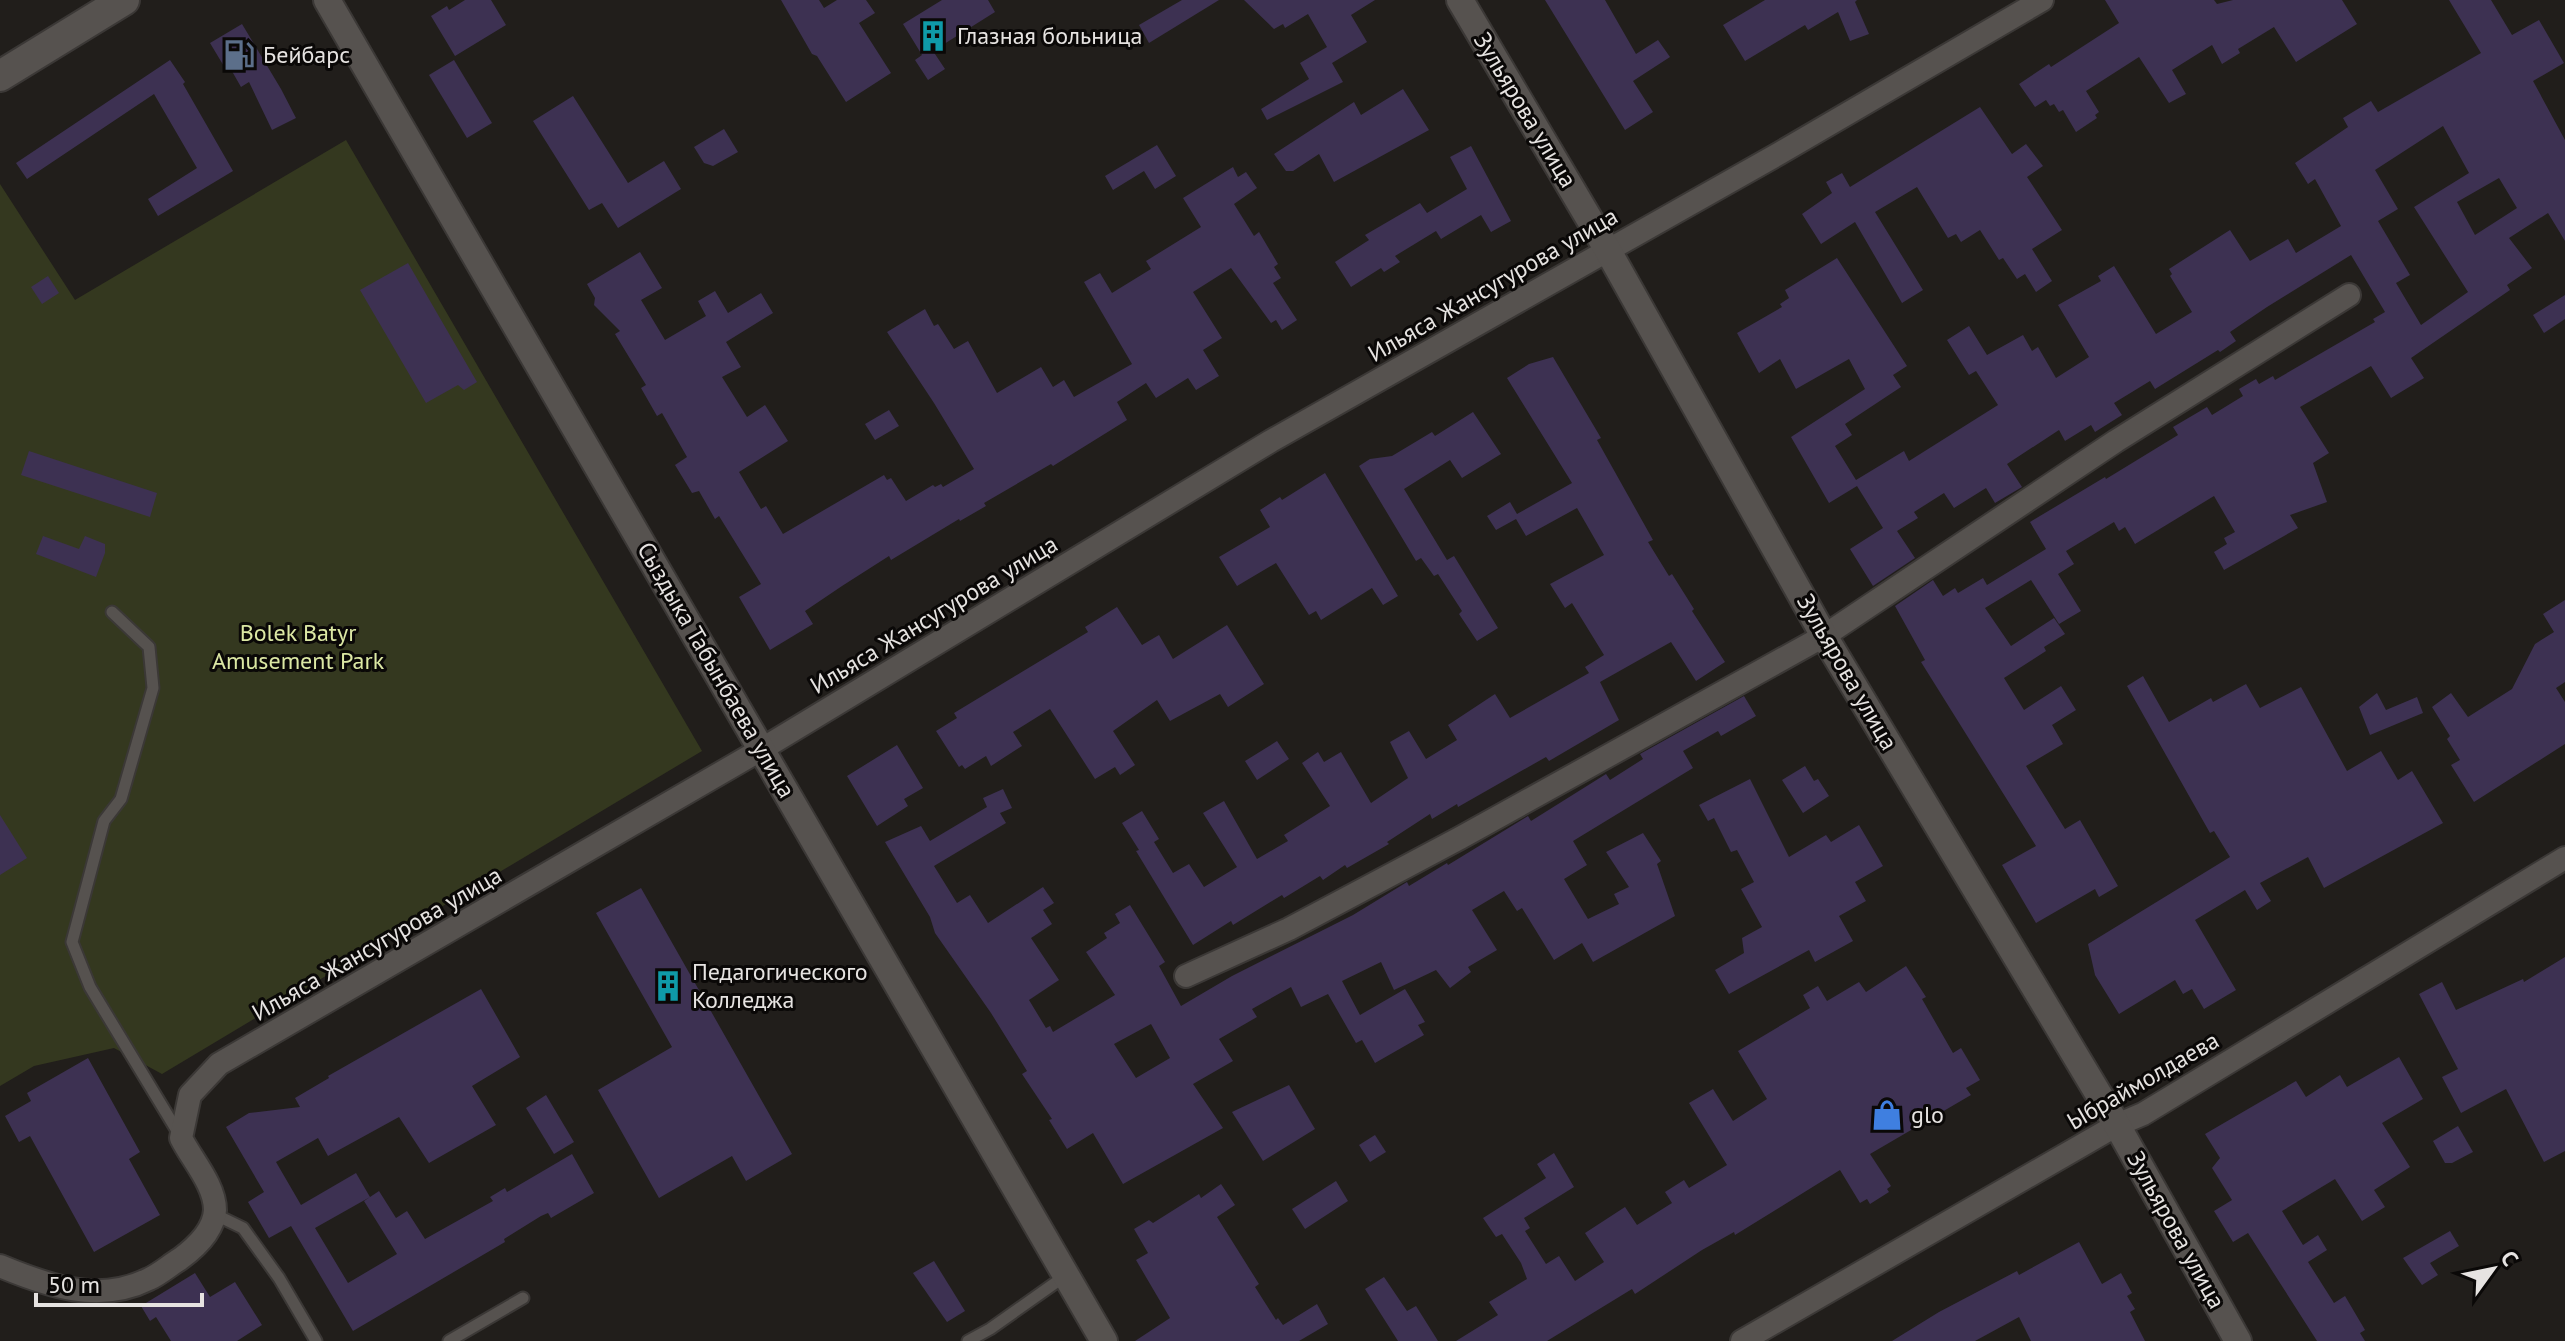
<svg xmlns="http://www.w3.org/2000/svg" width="2565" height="1341" viewBox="0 0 2565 1341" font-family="'PT Sans',sans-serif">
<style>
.green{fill:#34381f}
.building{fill:#3d3152;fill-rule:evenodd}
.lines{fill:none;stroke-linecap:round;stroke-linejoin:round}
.service-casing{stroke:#3b3836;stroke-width:15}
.minor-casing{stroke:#3b3836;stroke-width:26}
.tertiary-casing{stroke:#3b3836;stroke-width:30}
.secondary-casing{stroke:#3b3836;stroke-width:34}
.service{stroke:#56524f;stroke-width:11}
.minor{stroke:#56524f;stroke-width:22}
.tertiary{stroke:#56524f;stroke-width:26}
.secondary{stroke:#56524f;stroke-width:30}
.labels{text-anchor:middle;stroke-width:6;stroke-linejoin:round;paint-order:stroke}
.poi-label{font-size:24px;fill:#e6e3e1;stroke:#0a0807;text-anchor:start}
.street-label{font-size:24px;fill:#e6e3e1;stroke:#0a0807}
.park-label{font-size:24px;fill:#dce8a4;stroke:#0a0807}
</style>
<rect width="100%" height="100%" fill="#211e1b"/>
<polygon class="green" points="346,140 702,751 162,1074 114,1048 34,1066 0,1086 0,184 75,300"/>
<g class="building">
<polygon points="465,0 491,0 506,25 455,56 431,16 447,6 449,10"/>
<polygon points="781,0 819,0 824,8 837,0 866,0 875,13 859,23 891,73 846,102 817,56 812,54"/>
<polygon points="942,0 988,0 995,12 933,51 945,69 928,80 915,60 922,55 903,24"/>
<polygon points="1182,0 1219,0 1149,43 1139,25"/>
<polygon points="1244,0 1375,0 1351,15 1367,42 1332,63 1343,82 1267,120 1261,109 1309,79 1300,63 1327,47 1308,14 1285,28 1283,24 1274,29"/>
<polygon points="1545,0 1605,0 1636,54 1658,40 1670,57 1633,81 1653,112 1625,130"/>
<polygon points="1765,0 1857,0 1855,2 1869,34 1850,41 1838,12 1808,30 1805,25 1745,61 1723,25"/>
<polygon points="2105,0 2214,0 2217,4 2233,0 2342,0 2357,24 2296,62 2274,27 2238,49 2240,53 2222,64 2212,45 2172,70 2186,94 2169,103 2139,57 2086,91 2099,112 2095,115 2097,118 2076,132 2063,110 2059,112 2054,104 2050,106 2046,100 2035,107 2019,84 2049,64 2051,67 2119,23"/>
<path d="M2449 0H2491L2512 35 2539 20 2564 63 2533 81 2565 140V241L2548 213 2509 238 2532 268 2507 285 2510 290 2411 358 2424 378 2391 398 2371 366 2300 407 2329 453 2313 463 2327 502 2290 515 2298 528 2224 570 2214 552 2227 544 2224 538 2235 532 2214 496 2135 544 2125 527 2119 531 2114 522 2066 551 2074 564 2058 574 2081 611 2059 624 2031 580 1985 608 2011 646 2054 618 2065 634 2044 647 2046 651 2004 678 2024 710 2061 686 2076 710 2052 725 2063 744 2026 766 2065 829 2080 820 2118 886 2099 897 2095 889 2036 923 2002 865 2036 846 1921 662 1925 660 1895 606 1933 580 1943 596 1955 588 1958 593 1983 578 1987 585 2046 549 2030 522 2105 477 2106 479 2178 435 2173 427 2207 407 2212 415 2243 396 2239 389 2256 379 2259 384 2273 376 2275 380 2375 322 2373 319 2385 312 2351 255 2267 307 2230 332 2236 341 2220 352 2218 350 2155 389 2150 381 2114 403 2122 415 2095 432 2091 425 2065 441 2059 430 2007 464 2022 487 1995 503 1986 488 1954 508 1944 493 1914 512 1918 518 1897 531 1915 558 1873 586 1850 549 1883 528 1857 486 1829 503 1791 437 1865 389 1849 359 1796 389 1780 359 1759 373 1737 333 1782 307 1780 304 1789 298 1785 290 1837 258 1907 366 1893 375 1901 387 1845 424 1852 435 1835 446 1856 480 1904 451 1909 461 1998 405 1976 371 1969 375 1947 340 1969 326 1987 355 2023 335 2032 351 2038 347 2056 378 2089 357 2058 305 2101 281 2098 276 2114 266 2156 334 2192 312 2170 276 2172 274 2169 269 2230 230 2250 261 2288 239 2296 253 2341 226 2315 179 2308 184 2295 163 2348 127 2343 118 2371 101 2378 112 2481 53ZM2443 126 2469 173 2414 207 2468 292 2421 325 2396 283 2410 275 2378 221 2398 209 2375 170ZM2499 178 2517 208 2475 235 2457 202Z"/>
<polygon points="242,24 281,89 296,118 272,130 249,82 241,87 229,66 225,68 210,43"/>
<polygon points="170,60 185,82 183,84 233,171 158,216 148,199 197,168 154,94 27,179 16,163"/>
<polygon points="454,60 492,123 467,138 429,75"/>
<polygon points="1403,89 1429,130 1334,182 1319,154 1293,171 1286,171 1274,154 1354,102 1361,115"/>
<polygon points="573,96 628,183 664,161 681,189 618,228 602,203 589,210 533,121"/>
<polygon points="1980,107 2012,154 2026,144 2043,166 2027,177 2062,230 2032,249 2052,281 2036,292 2025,274 2017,279 2003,258 1999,260 1980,230 1961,242 1956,234 1948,238 1917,187 1875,212 1923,290 1902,303 1855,222 1821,244 1802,214 1832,193 1826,182 1842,173 1850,187"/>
<polygon points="724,129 738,152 713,166 704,163 694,147"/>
<polygon points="1157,145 1176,176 1155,189 1144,171 1113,190 1105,176"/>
<polygon points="1471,146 1511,221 1491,232 1481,215 1441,239 1436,231 1395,256 1400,262 1384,272 1381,268 1351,287 1335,262 1369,240 1365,235 1420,203 1427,213 1467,189 1450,157"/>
<polygon points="1233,167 1238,177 1246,172 1257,188 1234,204 1254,236 1259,232 1278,264 1274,267 1281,278 1273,283 1297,320 1282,330 1276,320 1271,323 1231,268 1193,292 1222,338 1203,350 1219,376 1196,390 1188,378 1156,398 1146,383 1117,402 1127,420 1053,466 1051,464 984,503 986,506 960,521 959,519 891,560 889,556 842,586 805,611 813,624 770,650 739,597 761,584 719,516 715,519 699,491 692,493 675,465 687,457 662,413 657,416 641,388 646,385 615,334 620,331 594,305 595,298 587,284 640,252 662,288 641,300 665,340 706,316 698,301 715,291 728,313 761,293 773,313 726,342 741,367 722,377 747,417 765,405 788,441 739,472 761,509 766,506 783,534 884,475 887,480 891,478 906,501 933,485 935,487 941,484 943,487 974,469 934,403 887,332 925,309 934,326 938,324 954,349 968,341 997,393 1041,367 1053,387 1064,380 1074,397 1132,364 1084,282 1100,273 1112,293 1151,269 1146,261 1201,227 1183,198"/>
<polygon points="408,263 477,382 464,390 458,385 426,403 360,290"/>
<polygon points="48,276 59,293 42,304 31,287"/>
<polygon points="2565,295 2565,319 2544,333 2533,315"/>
<polygon points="1553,357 1601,438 1597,440 1653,540 1648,542 1669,576 1672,574 1694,609 1692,611 1725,662 1696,681 1671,642 1600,682 1619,720 1549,761 1546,757 1458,807 1457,804 1432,819 1430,814 1387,842 1389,844 1347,868 1345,865 1323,880 1320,876 1284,898 1282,895 1233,925 1231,921 1193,945 1136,851 1139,850 1122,823 1142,811 1159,839 1154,842 1173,873 1189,864 1204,887 1237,867 1203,813 1224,801 1257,859 1288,841 1284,835 1330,806 1302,763 1318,752 1324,762 1341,752 1371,803 1408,778 1390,742 1409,731 1426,759 1457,740 1448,725 1495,694 1510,718 1589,673 1585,667 1604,655 1572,603 1565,608 1550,584 1604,555 1577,508 1526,536 1516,519 1496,530 1487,516 1510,502 1517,514 1572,483 1507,378 1529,364"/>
<polygon points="889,410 899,426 875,440 865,424"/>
<polygon points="1473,412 1501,454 1462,478 1450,460 1404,489 1447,560 1454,556 1498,628 1477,641 1459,614 1462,611 1438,574 1434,576 1421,558 1416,561 1359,466 1370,459 1392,456 1432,432 1435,436"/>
<polygon points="29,451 157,493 150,517 21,475"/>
<polygon points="1325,473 1398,596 1383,605 1372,588 1321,620 1316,611 1309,615 1276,563 1237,586 1219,557 1270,527 1260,510 1280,497 1282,500"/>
<polygon points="43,536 79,549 85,536 105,544 105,553 96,577 36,554"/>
<polygon points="2565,600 2565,682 2556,688 2565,702 2565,744 2474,802 2451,765 2460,760 2447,739 2450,736 2432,707 2451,693 2468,717 2512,689 2535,644 2554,632 2543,614"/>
<polygon points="1117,607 1142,645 1159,635 1173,659 1227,625 1264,684 1228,707 1220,694 1170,721 1157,700 1113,731 1135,765 1120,775 1115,767 1095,779 1050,709 1013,732 1022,746 991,766 986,756 965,769 962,765 959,767 936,731 957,718 954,713 1088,632 1085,627"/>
<polygon points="2143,676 2169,722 2211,698 2213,702 2246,684 2260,708 2301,687 2347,771 2381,751 2398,780 2412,771 2443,823 2324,888 2308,857 2260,883 2271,901 2257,910 2245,890 2195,920 2236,990 2204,1009 2192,989 2183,994 2175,980 2119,1014 2095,975 2088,944 2230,857 2214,831 2210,833 2197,810 2127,686"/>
<polygon points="2377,693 2386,710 2417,697 2423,713 2370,735 2359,707"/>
<path d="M1744 696 1756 716 1721 736 1718 731 1683 751 1693 768 1573 841 1587 865 1564 879 1588 919 1619 904 1614 894 1629 887 1606 852 1643 833 1661 861 1657 864 1675 916 1593 962 1582 943 1554 960 1522 908 1517 911 1504 891 1472 910 1497 950 1468 967 1471 972 1450 988 1436 970 1394 990 1381 962 1342 981 1360 1015 1405 989 1425 1022 1418 1025 1424 1035 1375 1063 1362 1040 1356 1043 1328 994 1301 1007 1291 987 1252 1009 1257 1017 1219 1039 1233 1061 1193 1084 1223 1128 1123 1184 1093 1133 1067 1149 1049 1120 1052 1119 1022 1074 1027 1071 991 1013 935 933 930 917 885 842 921 826 930 841 987 807 983 798 1003 789 1012 808 1000 813 1006 823 934 866 957 903 970 895 988 923 1043 887 1054 903 1043 910 1052 924 1031 938 1059 980 1029 1000 1046 1028 1050 1026 1053 1032 1115 995 1086 952 1107 938 1104 933 1120 923 1115 914 1130 905 1165 962 1159 966 1181 1006 1232 976 1353 915 1407 882 1409 886 1447 863 1448 865 1528 816 1531 821 1606 774 1610 780 1643 759 1640 754ZM1151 1024 1170 1058 1136 1078 1114 1044Z"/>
<polygon points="1277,741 1289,759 1257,780 1245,761"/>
<polygon points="897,745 923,788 904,799 908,806 877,826 847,776"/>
<polygon points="1805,766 1814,781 1818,779 1829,796 1803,813 1782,780"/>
<polygon points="1750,779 1789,857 1826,835 1831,842 1859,825 1883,866 1855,882 1866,901 1839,916 1853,941 1815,962 1809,950 1729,994 1715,970 1744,953 1742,938 1762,927 1741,889 1754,882 1737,850 1731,852 1714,818 1708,821 1699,805"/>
<polygon points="0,815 27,858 0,875"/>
<polygon points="641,888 792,1154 746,1181 732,1156 659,1198 598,1090 672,1047 596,913"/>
<polygon points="2565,957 2565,1151 2544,1162 2506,1089 2461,1113 2442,1077 2458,1069 2419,994 2442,982 2456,1010 2523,979 2524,982"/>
<polygon points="1906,966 1926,997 1922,999 1953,1053 1961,1048 1980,1080 1966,1088 1971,1095 1870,1154 1891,1186 1887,1189 1889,1192 1870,1204 1867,1199 1860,1203 1840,1170 1735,1235 1734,1232 1702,1250 1635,1294 1632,1289 1547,1341 1456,1341 1498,1315 1489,1302 1527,1279 1521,1263 1502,1234 1496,1237 1483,1218 1546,1178 1537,1164 1554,1153 1574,1187 1524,1218 1530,1228 1525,1231 1546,1264 1559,1256 1575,1281 1604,1262 1585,1233 1625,1207 1637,1225 1672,1203 1665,1192 1684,1180 1689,1188 1727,1165 1689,1103 1713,1089 1733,1121 1767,1099 1738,1051 1810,1008 1803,995 1818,986 1827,1001 1859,982 1866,992"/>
<polygon points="481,989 520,1057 472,1086 496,1125 429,1163 399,1117 328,1156 318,1138 276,1162 301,1205 356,1173 370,1197 315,1228 348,1283 397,1254 364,1201 379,1191 396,1218 407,1211 425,1239 493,1201 490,1197 505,1188 507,1192 572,1154 594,1193 551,1218 548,1213 541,1216 504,1239 505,1242 353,1331 291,1226 269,1238 248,1202 264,1192 226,1127 249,1113 300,1107 295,1098 329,1078 328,1076"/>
<polygon points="2399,1057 2423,1099 2382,1123 2410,1167 2374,1190 2385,1207 2362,1221 2335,1179 2282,1211 2303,1245 2318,1235 2327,1250 2308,1262 2334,1303 2345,1296 2365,1330 2360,1333 2365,1341 2317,1341 2248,1233 2233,1242 2214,1211 2232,1200 2212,1168 2220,1158 2205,1134 2296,1081 2306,1097 2340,1075 2347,1087"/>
<polygon points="88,1058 140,1152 129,1159 160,1215 94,1252 30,1136 19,1142 5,1116 31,1101 27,1093"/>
<polygon points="1289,1085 1315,1129 1263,1161 1232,1112"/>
<polygon points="546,1095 574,1142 554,1154 526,1108"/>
<polygon points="2458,1126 2473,1152 2452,1163 2445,1163 2433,1141"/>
<polygon points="1375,1135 1386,1152 1370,1162 1359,1145"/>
<polygon points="1336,1181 1348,1201 1305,1229 1292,1209"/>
<polygon points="1221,1184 1235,1205 1217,1217 1259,1284 1255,1287 1276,1320 1278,1318 1283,1325 1317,1304 1328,1324 1299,1341 1135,1341 1170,1318 1136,1260 1148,1253 1134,1229 1149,1220 1153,1223 1199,1194 1201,1198"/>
<polygon points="2450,1231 2459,1246 2430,1263 2438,1275 2422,1285 2403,1258"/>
<polygon points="2079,1242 2102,1284 2121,1273 2132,1293 2127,1296 2135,1309 2130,1312 2145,1341 2031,1341 2019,1317 1975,1341 1892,1341 1939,1312 2017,1271 2019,1275"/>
<polygon points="934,1261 965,1311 947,1322 913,1273"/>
<polygon points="195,1273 210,1297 235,1282 262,1325 237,1341 171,1341 156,1317 150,1321 141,1306"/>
<polygon points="1384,1277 1407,1311 1416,1306 1438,1341 1398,1341 1365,1289"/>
</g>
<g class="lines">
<defs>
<g id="service">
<polyline points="112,612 149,647 153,688 121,799 104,821 72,942 90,987 179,1134"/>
<polyline points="214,1214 243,1228 279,1278 316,1341"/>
<polyline points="449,1341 523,1298"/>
<polyline points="968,1341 990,1329 1065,1276"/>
</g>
<g id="minor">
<polyline points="1186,976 1289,929 1460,838 1824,636 2116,441 2349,295"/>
<path d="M0 1266C48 1286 99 1304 149 1279 160 1274 170 1265 180 1259 195 1248 214 1230 215 1210 215 1185 192 1160 181 1138L190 1095 219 1064 762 749 1271 441 1780 153 2042 0"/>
<polyline points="1742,1341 2117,1125 2143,1114 2565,858"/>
</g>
<g id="tertiary">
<polyline points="327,0 1104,1341"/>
<polyline points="1460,0 1607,249 1824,636 2117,1125 2238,1341"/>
</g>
<polyline id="secondary" points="0,76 124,0"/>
</defs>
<use href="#service" class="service-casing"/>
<use href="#minor" class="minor-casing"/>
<use href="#tertiary" class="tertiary-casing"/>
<use href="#secondary" class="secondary-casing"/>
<use href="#service" class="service"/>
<use href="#minor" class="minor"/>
<use href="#tertiary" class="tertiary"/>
<use href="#secondary" class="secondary"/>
</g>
<defs>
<symbol id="building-bare" viewBox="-9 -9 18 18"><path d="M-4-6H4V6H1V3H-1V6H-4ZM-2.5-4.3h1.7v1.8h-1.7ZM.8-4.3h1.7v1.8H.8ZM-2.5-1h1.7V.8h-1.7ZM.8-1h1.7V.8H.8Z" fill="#0f9aa8" stroke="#0a0807" stroke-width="2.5" paint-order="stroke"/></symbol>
<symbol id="fuel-bare" viewBox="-9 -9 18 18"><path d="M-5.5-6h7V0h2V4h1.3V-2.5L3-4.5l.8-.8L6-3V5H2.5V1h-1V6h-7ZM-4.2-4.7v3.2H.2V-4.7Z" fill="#5c6f8a" stroke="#0a0807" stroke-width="2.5" paint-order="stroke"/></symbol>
<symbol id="shop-bare" viewBox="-9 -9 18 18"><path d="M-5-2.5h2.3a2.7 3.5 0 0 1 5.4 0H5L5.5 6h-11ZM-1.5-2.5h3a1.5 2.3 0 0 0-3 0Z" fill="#3f7fe0" stroke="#0a0807" stroke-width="2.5" paint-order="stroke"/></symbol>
</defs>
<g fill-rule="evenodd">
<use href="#building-bare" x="911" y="14" width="44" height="44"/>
<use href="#fuel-bare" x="217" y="33" width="44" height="44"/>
<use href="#building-bare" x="646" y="964" width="44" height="44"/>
<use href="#shop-bare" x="1865" y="1093" width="44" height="44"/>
</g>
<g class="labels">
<g class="poi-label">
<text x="957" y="44">Глазная больница</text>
<text x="263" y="63">Бейбарс</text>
<text x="692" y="980">Педагогического<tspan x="692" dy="28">Колледжа</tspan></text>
<text x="1911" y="1123">glo</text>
</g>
<g class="street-label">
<text transform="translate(1525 110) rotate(59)" y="8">Зульярова улица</text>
<text transform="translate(1493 285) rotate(-30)" y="8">Ильяса Жансугурова улица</text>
<text transform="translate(934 615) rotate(-31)" y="8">Ильяса Жансугурова улица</text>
<text transform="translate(716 670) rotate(60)" y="8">Сыздыка Табынбаева улица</text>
<text transform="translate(1847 672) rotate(60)" y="8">Зульярова улица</text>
<text transform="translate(377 944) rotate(-30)" y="8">Ильяса Жансугурова улица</text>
<text transform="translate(2143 1081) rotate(-30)" y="8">Ыбраймолдаева</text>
<text transform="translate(2176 1230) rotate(61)" y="8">Зульярова улица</text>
</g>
<g class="park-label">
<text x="298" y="641">Bolek Batyr<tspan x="298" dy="28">Amusement Park</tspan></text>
</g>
</g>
<g transform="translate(2493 1269) rotate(57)" stroke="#0a0807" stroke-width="6" paint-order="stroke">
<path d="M0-6L14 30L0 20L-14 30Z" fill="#e6e3e1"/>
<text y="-12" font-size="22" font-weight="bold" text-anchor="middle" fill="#e6e3e1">С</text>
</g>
<path d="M36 1293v12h166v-12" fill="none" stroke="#e6e3e1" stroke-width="4"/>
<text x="48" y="1293" font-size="24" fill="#e6e3e1" stroke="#0a0807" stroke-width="6" paint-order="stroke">50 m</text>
</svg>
